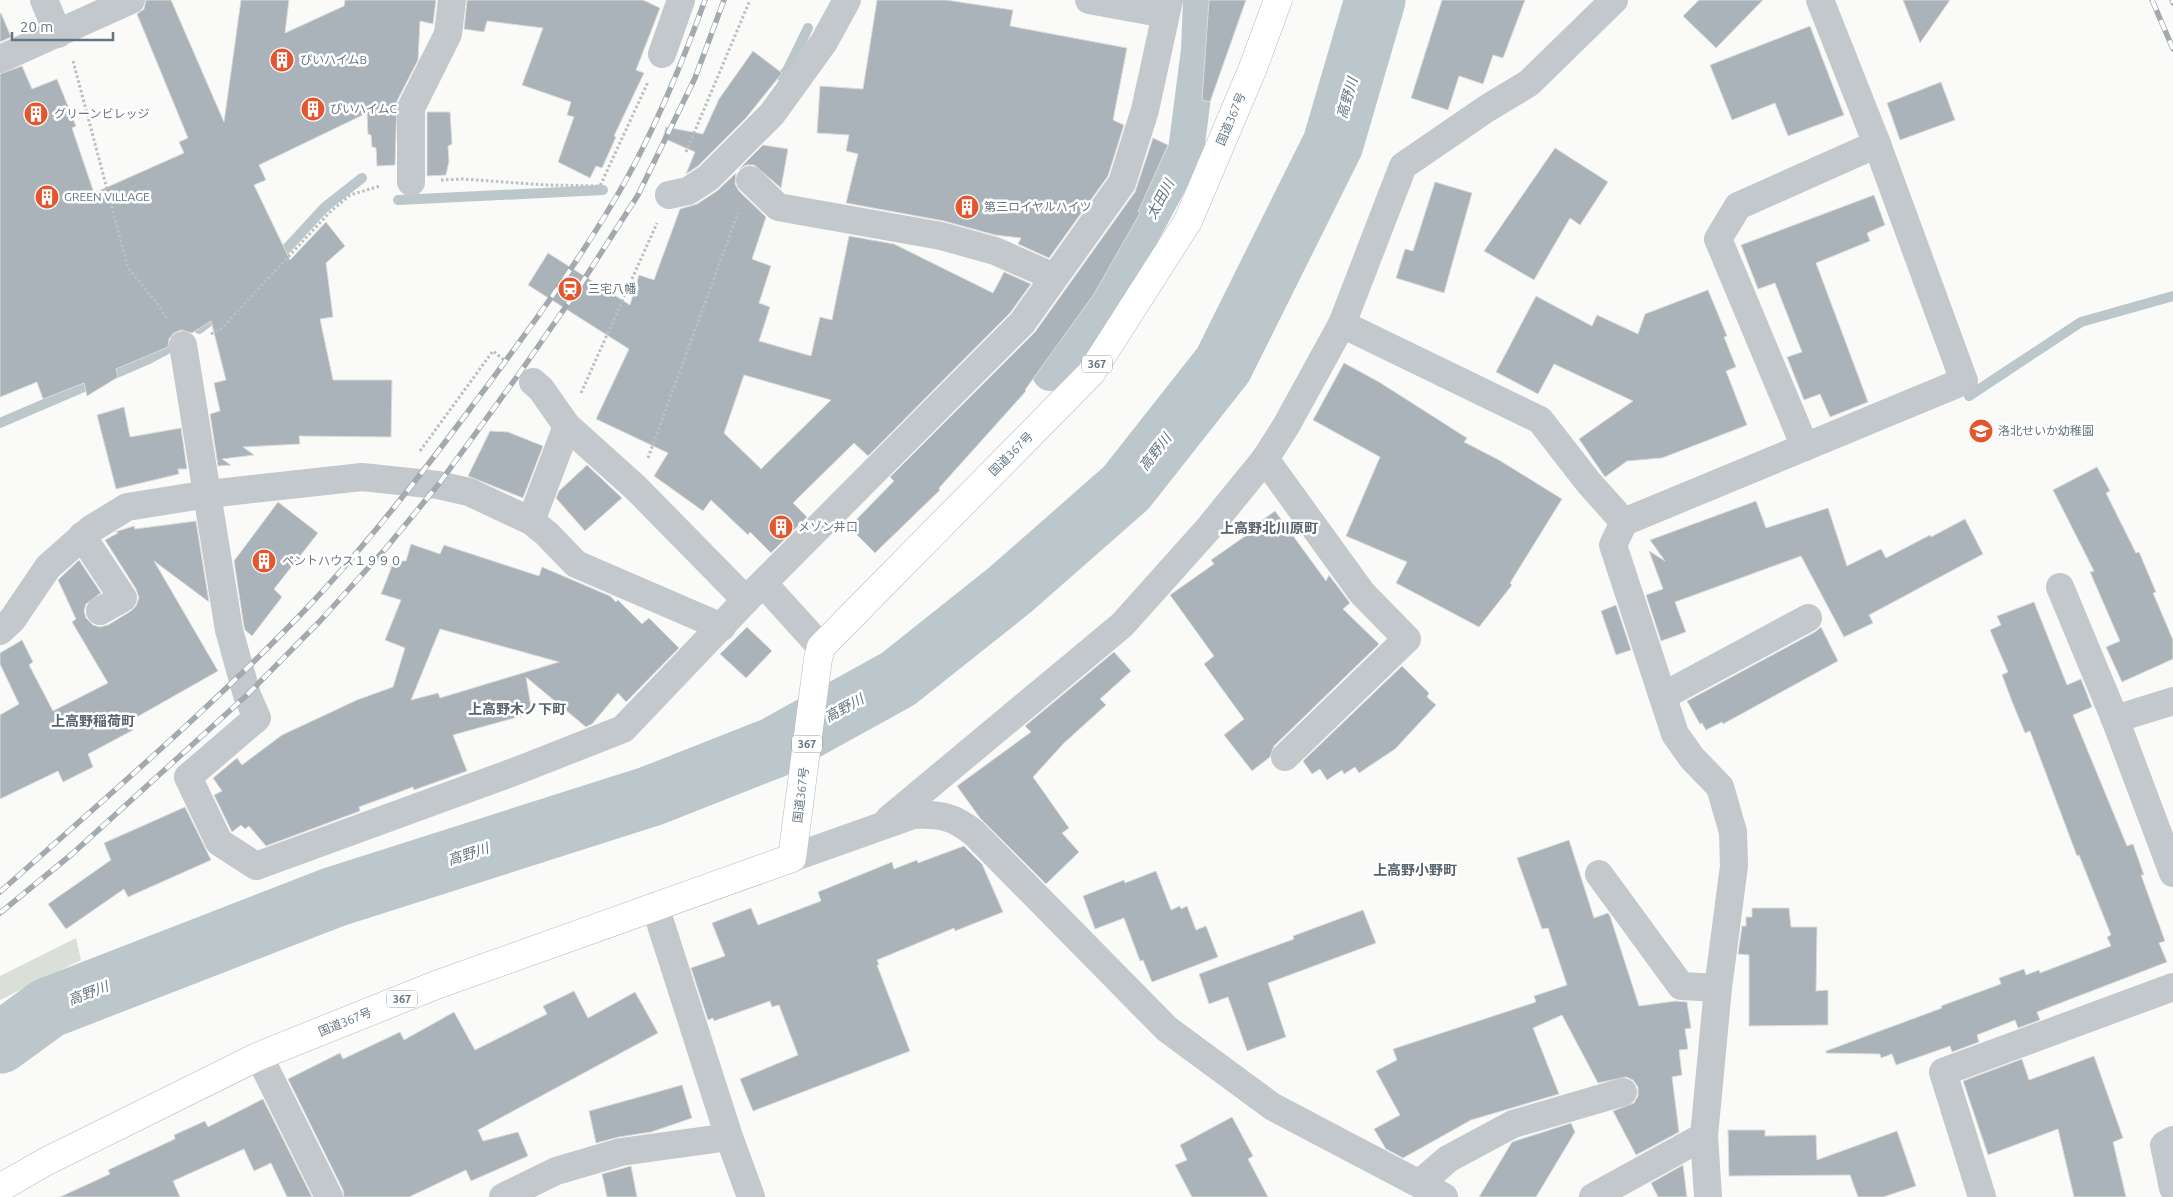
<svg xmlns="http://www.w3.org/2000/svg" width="2173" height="1197" viewBox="0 0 2173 1197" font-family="Ubuntu,'Noto Sans JP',sans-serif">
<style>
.green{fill:#dadfd7}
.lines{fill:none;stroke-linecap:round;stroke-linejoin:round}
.stream{stroke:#bbc7cb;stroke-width:10}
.canal{stroke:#bbc7cb;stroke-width:36}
.river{stroke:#bbc7cb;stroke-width:61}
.building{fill:#aab3b9;stroke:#dcdcda;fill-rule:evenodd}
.highway-casing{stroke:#b4b9bd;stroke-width:29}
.path{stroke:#bbbfc2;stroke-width:3;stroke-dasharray:2.5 2.5;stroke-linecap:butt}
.minor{stroke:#c3c8cc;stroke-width:28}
.highway{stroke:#fff;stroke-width:28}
.rail-casing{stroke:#a2aab0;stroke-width:5.5}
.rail{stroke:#fff;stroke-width:4;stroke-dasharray:11;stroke-linecap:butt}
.labels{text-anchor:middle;stroke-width:5;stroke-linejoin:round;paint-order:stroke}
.shield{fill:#fff;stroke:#939fa8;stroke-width:1}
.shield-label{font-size:11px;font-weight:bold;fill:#657683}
.poi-label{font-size:12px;fill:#657683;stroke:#fff;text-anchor:start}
.street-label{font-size:12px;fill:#657683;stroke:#fff}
.water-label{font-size:14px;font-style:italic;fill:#60757c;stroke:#fff}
.neighbourhood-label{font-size:14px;font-weight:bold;fill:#57646e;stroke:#fff}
</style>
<rect width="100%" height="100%" fill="#fafaf8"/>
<polygon class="green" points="76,938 81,960 0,1000 0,976"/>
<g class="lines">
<g class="stream">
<polyline points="782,77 788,69 808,28"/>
<polyline points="398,200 603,190"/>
<polyline points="276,260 325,207 362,178"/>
<polyline points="199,329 215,317"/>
<polyline points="1969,396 2081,322 2173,296"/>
<polyline points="0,423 147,360 169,348"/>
</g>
<polyline class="canal" points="1050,373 1080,337 1110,293 1186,151 1199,50 1201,0"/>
<polyline class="river" points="0,1043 48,1008 334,897 651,796 773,748 898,679 1011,589 1126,488 1223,365 1333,144 1375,0"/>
</g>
<g class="building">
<polygon points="146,0 171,0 224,122 241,0 289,0 285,33 344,6 345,0 436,0 433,24 420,21 418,60 397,101 395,165 377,166 376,148 372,147 371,135 368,134 367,113 259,165 266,180 254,185 290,260 326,222 345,246 326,263 333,317 320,319 333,380 392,380 391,437 299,436 300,444 243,447 254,455 222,459 231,465 218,466 210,414 220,411 214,383 226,380 211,321 192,333 181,330 174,333 169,339 168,347 116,369 118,377 87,396 84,383 43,399 37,382 0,397 0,74 22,66 32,89 57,79 76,126 72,128 94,193 184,153 179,142 188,138 137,14 144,9"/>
<polygon points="467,0 643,0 660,8 636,70 644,73 614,136 616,137 602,168 596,166 590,178 558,162 574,117 567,115 571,102 522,85 543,28 487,21 484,32 464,29"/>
<polygon points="877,0 946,0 1013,10 1010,26 1127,48 1113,120 1124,125 1108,176 1049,258 1018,244 1021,238 995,235 944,221 846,203 858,154 846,151 849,135 817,133 820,86 863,89"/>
<polygon points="1209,0 1246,0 1210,102 1202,100"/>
<polygon points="1442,0 1525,0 1503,58 1493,55 1483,84 1459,76 1448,110 1411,98"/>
<polygon points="1699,0 1763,0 1716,48 1683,16"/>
<polygon points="1903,0 1950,0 1920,43"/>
<polygon points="1,13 11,37 0,42 0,14"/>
<polygon points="1810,26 1844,115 1788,136 1775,103 1732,120 1710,65"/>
<polygon points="753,51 782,73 746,118 698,166 686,174 695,152 663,138 666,127 703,134 719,99"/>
<polygon points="1941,82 1955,120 1900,140 1887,103"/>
<polygon points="427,112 450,112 452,144 448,146 449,161 446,175 427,176"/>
<polygon points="1153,138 1168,145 1138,212 1140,213 1094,294 1025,390 1026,391 939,488 940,490 875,553 849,527 894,481 890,477 1035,332 1135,192"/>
<polygon points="763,145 788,149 781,188 754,165 746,165 739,169"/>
<polygon points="1555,148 1608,182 1580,225 1570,218 1534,280 1484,251"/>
<path d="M736 173 735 184 739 191 766 217 752 259 771 266 759 303 770 307 759 341 811 356 820 317 832 320 849 236 894 244 993 293 1004 272 1031 284 1010 313 868 456 854 443 793 503 807 517 771 553 750 532 748 535 711 500 703 511 654 476 668 453 596 419 629 349 528 285 548 253 630 305 639 275 654 280 680 209 697 204 717 191ZM744 375 831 400 761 469 724 433Z"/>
<polygon points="1435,182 1472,193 1444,293 1396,278 1405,249 1413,251"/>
<polygon points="1874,195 1885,225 1867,233 1870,241 1816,263 1868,402 1830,417 1820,394 1804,400 1787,357 1802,352 1775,283 1758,289 1741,245"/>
<polygon points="1708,290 1727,336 1724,337 1736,367 1726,371 1747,425 1662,458 1627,461 1605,477 1579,439 1633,401 1554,364 1538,394 1496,372 1536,296 1592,326 1597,315 1638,334 1645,314"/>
<polygon points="1344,363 1379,382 1467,438 1464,442 1499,460 1562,499 1510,583 1512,585 1479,627 1396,583 1407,562 1346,536 1380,457 1313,420"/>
<polygon points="124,407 130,437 181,428 187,469 178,469 179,474 116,489 97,415"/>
<polygon points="490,431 508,432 543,446 523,498 468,476"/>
<polygon points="587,465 622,498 585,531 556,498 559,491"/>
<polygon points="2097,467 2110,491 2106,493 2136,553 2139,552 2156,592 2153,593 2173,640 2173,659 2122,682 2106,647 2120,641 2090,572 2094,571 2053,490"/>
<polygon points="1756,501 1766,528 1828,508 1847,566 1881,549 1886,558 1930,535 1931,537 1965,519 1983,554 1869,615 1873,623 1844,637 1801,556 1675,602 1686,632 1661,641 1646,595 1663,589 1649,551 1665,561 1650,540"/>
<polygon points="278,502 318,533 274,589 282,597 252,636 245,630 244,627 234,561"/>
<polygon points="1275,511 1326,581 1329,575 1350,603 1343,609 1379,644 1274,746 1270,757 1252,771 1224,735 1244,719 1204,664 1214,656 1170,595 1214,564 1211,560 1251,532 1250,529"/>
<polygon points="196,521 209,602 154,561 218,671 128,722 133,730 88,754 93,767 63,782 58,771 0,799 0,715 19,704 0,664 0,653 22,640 33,662 29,665 53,711 108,683 72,622 76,619 58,580 79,560 101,593 86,604 84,611 86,618 93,625 100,627 108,625 131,611 136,606 139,598 136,589 105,540 118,533 116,532 118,531 134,526 135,529"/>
<path d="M411 544 440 554 444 545 539 576 542 567 610 596 616 602 618 600 642 624 649 618 679 648 626 702 618 693 592 724 586 727 526 677 532 713 453 735 467 771 414 790 413 787 359 807 360 811 266 846 249 826 245 829 241 825 232 832 214 795 222 791 213 778 237 758 242 765 282 735 357 700 393 687 405 648 385 640 401 600 381 594 394 561H406ZM440 629 559 662 440 698 438 693 411 700Z"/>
<polygon points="2034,602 2067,685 2081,679 2092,707 2073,715 2127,846 2133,844 2144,875 2141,875 2165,941 2159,943 2167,962 2037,1012 2040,1020 2018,1028 2015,1020 1977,1035 1979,1042 1952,1052 1950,1046 1896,1065 1892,1054 1881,1058 1880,1054 1826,1053 1826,1051 1942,1008 1941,1006 2001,984 1999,978 2024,969 2026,975 2039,970 2040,973 2111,946 2107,937 2111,935 2079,855 2077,856 2030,731 2025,733 2013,704 2002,675 2008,672 1990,630 2001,625 1997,616"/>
<polygon points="1616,605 1631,650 1616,655 1601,611"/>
<polygon points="747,627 772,651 746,678 720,654"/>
<polygon points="1821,627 1838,661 1723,724 1722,722 1706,730 1702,723 1700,724 1687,701 1815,632"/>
<polygon points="1114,652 1131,671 1100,699 1106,705 1064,743 1033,777 1069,828 1062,833 1079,852 1046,884 980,818 957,786 1031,732 1025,726"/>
<polygon points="1402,666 1429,693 1427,697 1436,705 1395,749 1359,773 1355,767 1344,774 1342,770 1327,780 1320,769 1312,774 1303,761"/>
<polygon points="185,807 211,860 128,897 124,889 66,929 48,904 111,860 104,843"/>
<polygon points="1569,840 1594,918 1608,913 1610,916 1639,1006 1676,1001 1687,1002 1691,1028 1685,1029 1688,1049 1679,1050 1682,1075 1672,1077 1679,1132 1636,1155 1613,1111 1634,1103 1638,1096 1638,1087 1633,1080 1626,1077 1598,1083 1562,1015 1533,1028 1559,1094 1471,1120 1403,1158 1386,1149 1374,1129 1400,1115 1376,1071 1397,1060 1393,1049 1536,1002 1534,996 1567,985 1548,928 1542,929 1517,858"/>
<polygon points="964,846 982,864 1003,912 955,931 954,928 877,960 879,965 877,965 910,1051 753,1111 740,1079 798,1055 779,1005 772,1007 770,1001 714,1021 713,1018 708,1020 691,968 725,956 712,923 751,908 758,925 821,901 818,892 892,862 894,869 917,860 918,863"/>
<polygon points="1156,871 1171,910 1180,906 1181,909 1187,906 1196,930 1206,926 1218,957 1152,982 1143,960 1140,961 1124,918 1095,929 1083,896 1124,880 1125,883"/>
<polygon points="1752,908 1789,908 1791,927 1817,927 1816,991 1828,990 1828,1025 1749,1026 1749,955 1738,954 1742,926 1746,926 1746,917 1752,917"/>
<polygon points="1363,910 1376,943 1268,983 1286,1037 1247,1051 1228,997 1209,1004 1199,974 1294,939 1293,936"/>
<polygon points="574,991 588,1018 635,992 658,1033 478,1130 483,1141 518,1132 528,1156 471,1181 466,1170 409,1197 344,1197 343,1190 288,1079 340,1053 343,1059 400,1032 404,1040 454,1012 475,1050 547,1014 543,1006"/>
<polygon points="2094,1056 2123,1138 2113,1142 2126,1197 2074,1197 2058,1129 1988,1155 1963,1081 2022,1059 2029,1080"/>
<polygon points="682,1085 692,1118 651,1132 619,1137 596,1143 589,1111"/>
<polygon points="263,1099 312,1197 287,1197 271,1163 254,1171 244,1149 173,1181 180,1197 60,1197 110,1174 108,1170 175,1139 174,1135 205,1121 208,1127"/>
<polygon points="1232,1117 1253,1156 1248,1159 1268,1197 1192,1197 1175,1165 1187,1160 1180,1145"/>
<polygon points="1571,1123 1575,1132 1536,1197 1479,1197 1512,1142"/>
<polygon points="1728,1130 1765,1130 1765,1136 1816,1135 1817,1160 1897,1131 1916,1186 1883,1197 1858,1197 1850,1175 1729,1176"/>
<polygon points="1683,1165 1687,1197 1658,1197 1651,1183"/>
<polygon points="631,1166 637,1197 607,1197 602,1174"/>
</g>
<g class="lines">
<defs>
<polyline id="highway" points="0,1188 45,1162 259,1056 436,985 792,858 818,659 821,647 1091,373 1188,221 1253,68 1278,0"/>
</defs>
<use href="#highway" class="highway-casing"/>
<g class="path">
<polyline points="73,61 128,268 157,303 167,319"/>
<polyline points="686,152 750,0"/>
<polyline points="441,180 463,179 546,185 600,186 648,82"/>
<polyline points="211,334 221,329 330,212 350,195 380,186"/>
<polyline points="581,393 657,223"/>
<polyline points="420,451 493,351 509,364"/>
<polyline points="648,458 738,213"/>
</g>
<g class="minor">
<polyline points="44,0 58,34"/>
<polyline points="1089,0 1165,14"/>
<polyline points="1614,0 1529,83 1486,109 1403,166 1342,324 1540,420 1589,483 1624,522"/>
<polyline points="662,54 681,0"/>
<polyline points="0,59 131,0"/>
<polyline points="750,180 778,207 941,236 995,251 1054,277"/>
<polyline points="411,182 411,108 448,34 452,0"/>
<polyline points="669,195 688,191 708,178 772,114 824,42 847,0"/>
<polyline points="183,345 229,630 247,695 257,718 188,777 219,842 256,866 511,773 623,729 746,600"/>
<polyline points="533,382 541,389 567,426 636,488 746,600 759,587"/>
<polyline points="1805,447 1718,239 1738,206 1877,144"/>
<polyline points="1265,459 1362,593 1407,639 1285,757"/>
<polyline points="531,521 567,426"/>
<polyline points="82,536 123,598 100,611"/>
<polyline points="2060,587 2115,719 2173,873"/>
<polyline points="0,631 12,620 48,567 91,529 127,507 208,494 362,477 438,485 469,492 531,521 547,534 576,564 722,627"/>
<polyline points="821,647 763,583 1022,323 1122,183 1145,110 1169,0"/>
<polyline points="1663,696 1808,618"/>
<polyline points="2115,719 2173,701"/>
<polyline points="889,819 1122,625 1208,529 1265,459 1286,426 1342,324"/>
<path d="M792 858 913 815C940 814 953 816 974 833L1167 1029 1273 1107 1444 1197"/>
<polyline points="1599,874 1681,986 1718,988"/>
<polyline points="655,906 729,1137 751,1197"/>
<polyline points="259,1056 329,1197"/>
<polyline points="2173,1140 2164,1145 2173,1188"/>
<polyline points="1420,1183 1448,1159 1513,1124 1623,1092"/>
<polyline points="503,1197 556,1171 621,1152 729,1137"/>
<polyline points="1593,1197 1704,1136"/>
<polyline points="1708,1197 1704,1136 1718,988 1734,866 1733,832 1720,787 1692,758 1675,734 1613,545 1624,522 1964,381 1877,144 1820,0"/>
<polyline points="1982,1197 1943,1072 2173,987"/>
</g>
<use href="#highway" class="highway"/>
<defs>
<g id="rail">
<polyline points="2152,0 2173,49"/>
<polyline points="2172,0 2173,3"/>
<path d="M0 892C103 800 209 710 305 610 365 547 418 479 470 409 525 335 581 260 626 180 658 122 683 61 705 0"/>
<polyline points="0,913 72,854 247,695 321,620 387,547 438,485 521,371 576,292 638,195 695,78 724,0"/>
</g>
</defs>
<use href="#rail" class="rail-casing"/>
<use href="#rail" class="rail"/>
</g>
<defs>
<symbol id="building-disc" viewBox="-11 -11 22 22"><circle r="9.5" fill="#e4572e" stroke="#fff"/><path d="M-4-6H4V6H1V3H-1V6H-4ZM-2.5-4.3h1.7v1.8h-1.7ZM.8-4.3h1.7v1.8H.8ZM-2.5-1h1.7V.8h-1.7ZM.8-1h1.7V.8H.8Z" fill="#fff"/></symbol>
<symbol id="station-disc" viewBox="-11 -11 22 22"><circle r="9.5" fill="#e4572e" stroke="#fff"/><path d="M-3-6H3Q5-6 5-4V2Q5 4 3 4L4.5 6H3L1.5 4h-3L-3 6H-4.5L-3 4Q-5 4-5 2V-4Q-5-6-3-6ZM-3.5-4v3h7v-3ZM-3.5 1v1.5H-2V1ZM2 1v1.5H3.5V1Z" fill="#fff"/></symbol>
<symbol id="school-disc" viewBox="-11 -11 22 22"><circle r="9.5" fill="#e4572e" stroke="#fff"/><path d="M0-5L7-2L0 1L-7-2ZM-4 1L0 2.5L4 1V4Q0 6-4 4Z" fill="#fff"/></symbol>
</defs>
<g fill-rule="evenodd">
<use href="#building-disc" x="268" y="46" width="28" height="28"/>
<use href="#building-disc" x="299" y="95" width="28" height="28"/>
<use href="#building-disc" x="22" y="100" width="28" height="28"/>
<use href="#building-disc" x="33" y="183" width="28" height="28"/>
<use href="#building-disc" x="953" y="193" width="28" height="28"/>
<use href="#station-disc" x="556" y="275" width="28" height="28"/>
<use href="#school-disc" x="1967" y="417" width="28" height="28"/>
<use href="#building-disc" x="767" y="513" width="28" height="28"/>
<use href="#building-disc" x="250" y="547" width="28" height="28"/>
</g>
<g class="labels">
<g class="shield">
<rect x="1082" y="355.5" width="30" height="17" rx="4"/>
<rect x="792" y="735.5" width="30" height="17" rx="4"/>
<rect x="387" y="990.5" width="30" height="17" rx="4"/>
</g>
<g class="shield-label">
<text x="1097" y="368">367</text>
<text x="807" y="748">367</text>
<text x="402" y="1003">367</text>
</g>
<g class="poi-label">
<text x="300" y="64">ぴいハイムB</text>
<text x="330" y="113">ぴいハイムC</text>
<text x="54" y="118">グリーンビレッジ</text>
<text x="64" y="201">GREEN VILLAGE</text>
<text x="984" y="211">第三ロイヤルハイツ</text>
<text x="588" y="293">三宅八幡</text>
<text x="1998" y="435">洛北せいか幼稚園</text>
<text x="798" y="531">メゾン井口</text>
<text x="282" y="565">ペントハウス１９９０</text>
</g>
<g class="street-label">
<text transform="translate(1231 119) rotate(-67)" y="4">国道367号</text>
<text transform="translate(1011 454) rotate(-45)" y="4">国道367号</text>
<text transform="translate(801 795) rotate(-83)" y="4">国道367号</text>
<text transform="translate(345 1022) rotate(-22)" y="4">国道367号</text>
</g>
<g class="water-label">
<text transform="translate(1347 98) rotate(-74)" y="5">高野川</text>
<text transform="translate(1160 199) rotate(-62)" y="5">太田川</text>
<text transform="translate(1155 452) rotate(-52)" y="5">高野川</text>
<text transform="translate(844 708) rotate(-29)" y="5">高野川</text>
<text transform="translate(468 854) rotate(-18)" y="5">高野川</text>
<text transform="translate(88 993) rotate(-21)" y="5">高野川</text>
</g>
<g class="neighbourhood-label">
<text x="1269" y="533">上高野北川原町</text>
<text x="517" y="714">上高野木ノ下町</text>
<text x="93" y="726">上高野稲荷町</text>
<text x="1415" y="875">上高野小野町</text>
</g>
</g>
<path d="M12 32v8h101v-8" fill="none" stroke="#657683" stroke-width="2.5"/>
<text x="20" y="32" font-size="15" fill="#657683" stroke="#ffffff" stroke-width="4" paint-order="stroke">20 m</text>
</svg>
